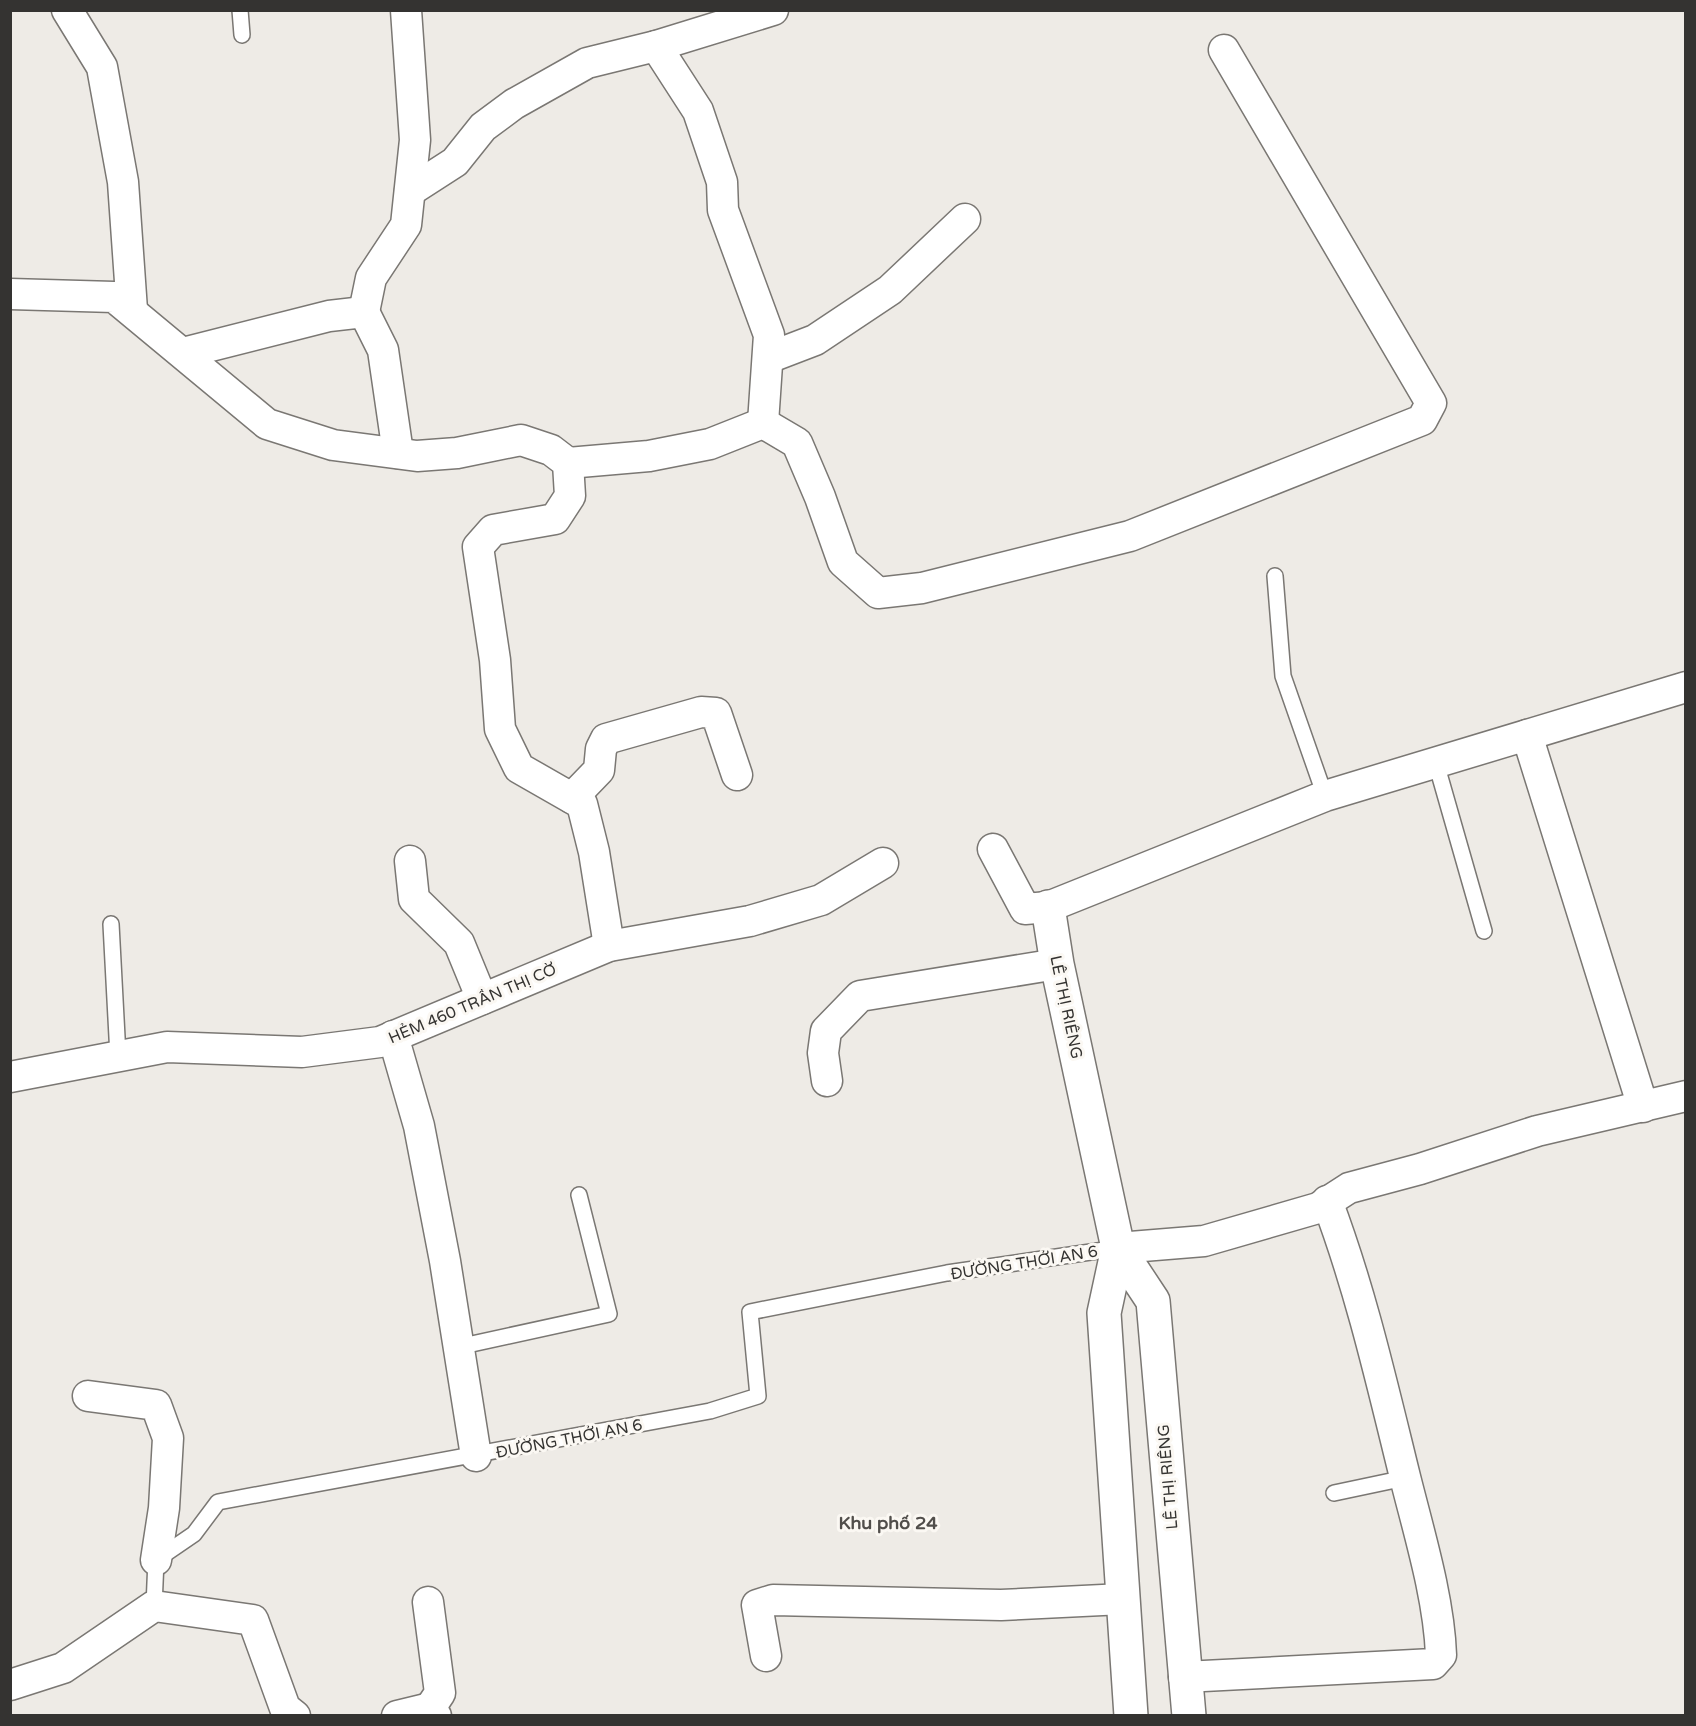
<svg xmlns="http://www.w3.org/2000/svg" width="1696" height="1726" viewBox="0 0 1696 1726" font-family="'Varela Round',sans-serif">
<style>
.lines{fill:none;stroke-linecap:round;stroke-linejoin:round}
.lane-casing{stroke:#7a7773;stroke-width:18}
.street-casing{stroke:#7a7773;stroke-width:33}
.secondary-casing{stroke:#7a7773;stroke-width:36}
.lane{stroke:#fff;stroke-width:15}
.street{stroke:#fff;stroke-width:30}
.secondary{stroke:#fff;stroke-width:33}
.labels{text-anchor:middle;stroke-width:6;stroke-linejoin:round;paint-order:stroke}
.street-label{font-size:16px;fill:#343331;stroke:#fbf8f3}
.neighbourhood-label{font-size:18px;font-weight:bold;fill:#514e4b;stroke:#fbf8f3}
</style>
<rect width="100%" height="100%" fill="#eeebe6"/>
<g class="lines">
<defs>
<g id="lane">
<polyline points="240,10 242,35"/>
<polyline points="1275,576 1283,676 1325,796"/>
<polyline points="1436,763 1484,931"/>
<polyline points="111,924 118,1056"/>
<polyline points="458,1347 609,1314 579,1195"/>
<polyline points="1334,1493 1405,1478"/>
<polyline points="154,1606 156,1560 194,1534 218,1502 710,1411 758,1396 750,1312 947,1273 1118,1248"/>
</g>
<g id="street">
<polyline points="67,10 102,67 123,182 132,310"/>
<polyline points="410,191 455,162 483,127 514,104 587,63 656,46"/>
<polyline points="10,294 114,297 267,424 333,445 417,456 457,453 521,440 551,450 568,463 570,496 555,519 493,530 478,547 495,660 500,729 519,768 582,804 594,852 609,946"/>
<polyline points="364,312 371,278 406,225 415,140 406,10"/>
<polyline points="183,353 329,316 364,312 383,350 398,453"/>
<polyline points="768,358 815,340 890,290 965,219"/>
<polyline points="763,423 769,335 723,210 722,182 698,111 656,46 773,10"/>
<polyline points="568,463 649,456 710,444 763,423 797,443 820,497 843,562 878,593 922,588 1130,536 1422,420 1431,403 1224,50"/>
<polyline points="1527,735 1643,1107"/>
<polyline points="572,798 599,770 601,749 606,739 701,712 716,713 737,775"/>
<polyline points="993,849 1025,909 1048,907 1325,796 1686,687"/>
<polyline points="410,861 414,899 459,943 482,999"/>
<polyline points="393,1036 419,1126 445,1261 476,1456"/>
<polyline points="10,1077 167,1047 302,1052 380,1042 609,946 750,921 821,900 883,863"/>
<polyline points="827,1081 823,1053 826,1031 860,996 1057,964"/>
<polyline points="1118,1248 1204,1241 1318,1208 1349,1188 1420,1169 1537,1131 1686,1096"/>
<polyline points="88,1396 156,1405 168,1438 164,1508 156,1560"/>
<polyline points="428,1602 440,1693 430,1708"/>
<polyline points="766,1656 757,1605 773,1600 1001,1605 1123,1599"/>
<path d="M1184 1677 1433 1664 1441 1655C1439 1598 1419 1533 1405 1477 1382 1384 1361 1291 1327 1201"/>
<polyline points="10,1685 63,1668 154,1606 253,1620 285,1708 295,1716"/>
<polyline points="397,1716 430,1708 436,1716"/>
</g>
<g id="secondary">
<polyline points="1048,907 1057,964 1118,1248 1153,1301 1189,1716"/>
<polyline points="1118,1248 1104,1313 1131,1716"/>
</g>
</defs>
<use href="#lane" class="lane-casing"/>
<use href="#street" class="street-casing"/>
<use href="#secondary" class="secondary-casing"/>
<use href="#lane" class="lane"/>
<use href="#street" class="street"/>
<use href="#secondary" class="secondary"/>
</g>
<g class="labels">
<g class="street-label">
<text transform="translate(472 1003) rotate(-23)" y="6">HẺM 460 TRẦN THỊ CỜ</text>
<text transform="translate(1067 1007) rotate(78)" y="6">LÊ THỊ RIÊNG</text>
<text transform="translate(1024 1262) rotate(-9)" y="6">ĐƯỜNG THỚI AN 6</text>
<text transform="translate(569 1438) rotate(-11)" y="6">ĐƯỜNG THỚI AN 6</text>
<text transform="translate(1167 1477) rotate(-95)" y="6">LÊ THỊ RIÊNG</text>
</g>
<g class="neighbourhood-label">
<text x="888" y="1529">Khu phố 24</text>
</g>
</g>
<rect width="1696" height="1726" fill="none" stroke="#343331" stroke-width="24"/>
</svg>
